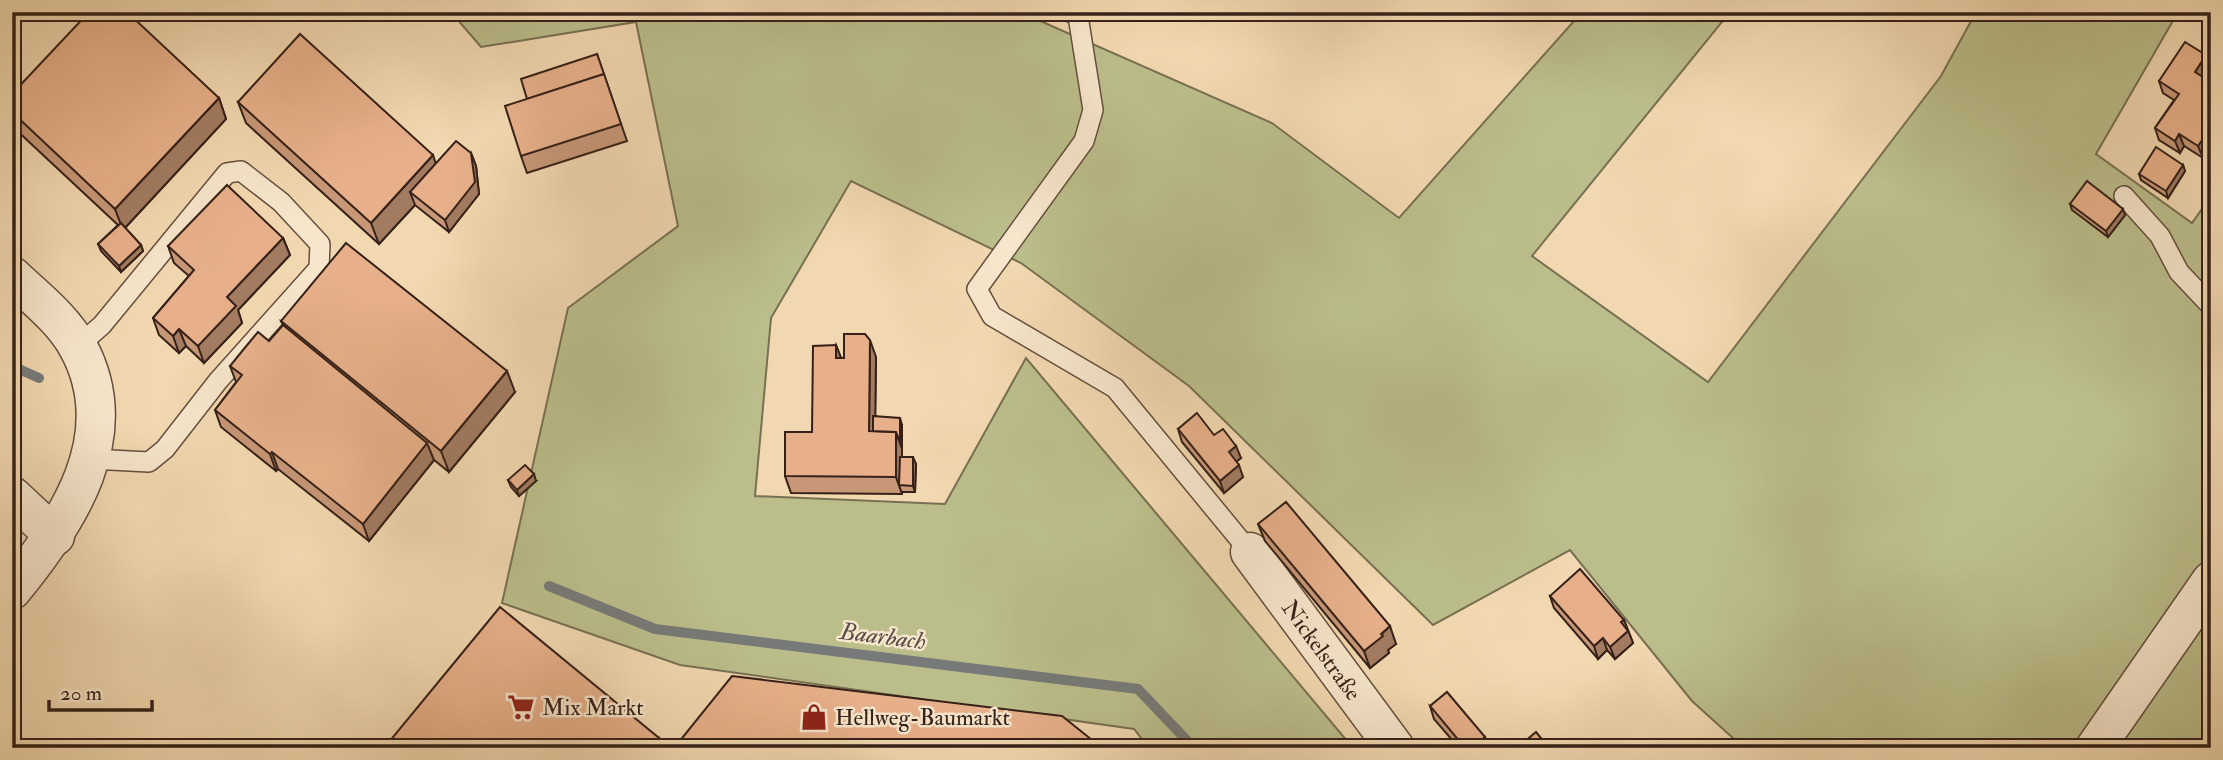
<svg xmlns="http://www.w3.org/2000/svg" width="2223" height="760" viewBox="0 0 2223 760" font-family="'IM FELL Double Pica',serif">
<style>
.green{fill:#bbbe8b;stroke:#787052;stroke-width:2}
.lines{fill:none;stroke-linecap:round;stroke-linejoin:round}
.stream{stroke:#777a78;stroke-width:10}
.lane-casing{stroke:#654f3e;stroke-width:22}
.street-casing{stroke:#654f3e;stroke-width:41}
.lane{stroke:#f7e6cc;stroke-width:19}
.street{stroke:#f7e6cc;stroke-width:38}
.wall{fill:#c79777;stroke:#362118;stroke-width:2}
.shaded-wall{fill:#a27b61;stroke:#362118;stroke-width:2}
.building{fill:#e7b08a;stroke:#362118;stroke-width:2}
.labels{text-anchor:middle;stroke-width:5;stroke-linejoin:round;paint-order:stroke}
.street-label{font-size:23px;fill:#362118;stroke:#f7e6cc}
.poi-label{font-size:23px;fill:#362118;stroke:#f7e6cc;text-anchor:start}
.water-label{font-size:24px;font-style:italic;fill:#564e48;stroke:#f7e6cc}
</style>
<rect width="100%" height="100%" fill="#f2d8b0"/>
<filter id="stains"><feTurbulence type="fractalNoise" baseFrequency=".00286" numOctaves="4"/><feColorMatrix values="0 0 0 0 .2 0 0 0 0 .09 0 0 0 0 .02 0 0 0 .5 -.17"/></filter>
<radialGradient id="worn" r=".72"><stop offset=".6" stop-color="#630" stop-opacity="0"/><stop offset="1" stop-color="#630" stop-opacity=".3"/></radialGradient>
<polygon class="green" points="451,12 1020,12 1272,123 1399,218 1582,12 1730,12 1532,256 1708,382 1941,76 1976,12 2178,12 2096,154 2192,223 2211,196 2211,748 1744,748 1692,701 1570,550 1433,625 1189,386 1021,263 851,181 771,318 755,496 945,504 1026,358 1353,748 1149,748 1134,729 680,665 502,603 568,308 678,226 636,22 481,47"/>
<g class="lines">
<g class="stream">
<polyline points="12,366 39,378"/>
<polyline points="549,586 655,629 1138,689 1194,748"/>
</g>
<defs>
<g id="lane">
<polyline points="1070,12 1078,16 1093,110 1084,141 977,289 992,316 1115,388 1250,552"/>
<polyline points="2124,196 2160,236 2179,272 2211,306"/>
<polyline points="78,346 102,325 227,173 241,171 281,202 320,244 319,268 218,381 165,449 149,462 91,459"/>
</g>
<g id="street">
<path d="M12 276C34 297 63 319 78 347 126 435 68 522 12 590"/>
<polyline points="12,496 55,536"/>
<polyline points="1250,552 1395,748"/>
<polyline points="2095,748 2211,581"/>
</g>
</defs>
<use href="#lane" class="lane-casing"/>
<use href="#street" class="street-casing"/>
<use href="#lane" class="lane"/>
<use href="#street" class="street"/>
</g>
<g class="wall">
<polygon points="597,54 627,141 527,173 521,156 527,99"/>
<polygon points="2206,55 2210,67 2204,77 2211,82 2211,146 2203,158 2184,146 2180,153 2159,140 2155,128 2174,100 2163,93 2159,81"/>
<polygon points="12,94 219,98 226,119 125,228 141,245 143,251 121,272 101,251 98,244 118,225 12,126"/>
<polygon points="238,102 436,163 471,153 476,166 479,194 449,232 415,205 379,244 246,123"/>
<polygon points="2183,165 2185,171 2168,198 2141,180 2139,174"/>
<polygon points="2070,204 2125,215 2108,237 2072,210"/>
<polygon points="283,238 290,255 238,310 242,323 204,363 186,346 179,353 159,335 153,318 189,276 174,263 168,246"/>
<polygon points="281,321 515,392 449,472 434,460 369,541 278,469 276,471 221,427 215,410 236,382 230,366 269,341 283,325"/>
<polygon points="836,345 841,358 876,357 875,416 902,425 902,457 916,464 915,492 902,492 902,494 791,493 785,476 812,432"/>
<polygon points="1178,429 1214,435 1241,458 1236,462 1243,477 1224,493 1182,442"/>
<polygon points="508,480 536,481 519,496 511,487"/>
<polygon points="1258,524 1396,644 1388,650 1389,653 1370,668 1265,541"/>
<polygon points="1550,596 1624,620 1633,643 1615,659 1607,650 1598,659 1554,608"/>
<polygon points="1430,706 1489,748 1459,748 1434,719"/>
</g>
<g class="shaded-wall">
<polygon points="2206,55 2210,67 2199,84 2195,72"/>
<polygon points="219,98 226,119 123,230 115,209"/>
<polygon points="2211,127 2211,146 2203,158 2198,146"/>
<polygon points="2179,134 2184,146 2180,153 2175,141"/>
<polygon points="471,153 476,166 479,194 449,232 445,220"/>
<polygon points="433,155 440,176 410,192 415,205 379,244 371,223"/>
<polygon points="2183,165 2185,171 2168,198 2166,191"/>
<polygon points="2123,209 2125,215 2108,237 2106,231"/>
<polygon points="283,238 290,255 238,310 242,323 204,363 198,346 227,297"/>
<polygon points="141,245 143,251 121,272 119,266"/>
<polygon points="179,329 186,346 179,353 173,336"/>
<polygon points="870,340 876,357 875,442 869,431"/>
<polygon points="836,345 843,363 836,358"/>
<polygon points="507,371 515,392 449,472 441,451"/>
<polygon points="900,418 902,425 902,449 900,442"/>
<polygon points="896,432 902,449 902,485 899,485 902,494 896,477"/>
<polygon points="427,443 434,460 369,541 363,524"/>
<polygon points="1236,446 1241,458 1233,464 1229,452"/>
<polygon points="272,452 278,469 276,471 270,454"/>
<polygon points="913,457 916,464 915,492 913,486"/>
<polygon points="1239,465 1243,477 1224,493 1220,481"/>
<polygon points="534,474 536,481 519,496 517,490"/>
<polygon points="1624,620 1633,643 1615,659 1610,647 1621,622"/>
<polygon points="1390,626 1396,644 1388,650 1389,653 1370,668 1364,651"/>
<polygon points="1603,638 1607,650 1598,659 1594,646"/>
<polygon points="1485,737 1489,748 1473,748"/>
<polygon points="659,738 661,744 658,748 651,748"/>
</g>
<g class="building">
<polygon points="89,12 127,12 219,98 115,209 12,112 12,94"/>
<polygon points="300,34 433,155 371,223 238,102"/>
<polygon points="2185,42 2206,55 2195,72 2211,82 2211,127 2198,146 2179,134 2175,141 2155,128 2179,94 2159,81"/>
<polygon points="597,54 604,74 527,99 521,79"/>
<polygon points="604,74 621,124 521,156 505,106"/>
<polygon points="456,141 471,153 475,182 445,220 410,192"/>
<polygon points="2156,147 2183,165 2166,191 2139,174"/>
<polygon points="2087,181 2123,209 2106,231 2070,204"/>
<polygon points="227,185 283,238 227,297 236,306 198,346 179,329 173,336 153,318 194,270 168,246"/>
<polygon points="121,223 141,245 119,266 98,244"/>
<polygon points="346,243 507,371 441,451 281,321"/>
<polygon points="283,325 427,443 363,524 272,452 270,454 215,410 242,375 230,366 243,350 258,332 269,341"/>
<polygon points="844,334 865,334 870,340 869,431 896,432 896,477 785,476 785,432 812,432 813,346 836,345 836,358 844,358"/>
<polygon points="1197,413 1214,435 1223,429 1236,446 1229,452 1239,465 1220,481 1178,429"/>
<polygon points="873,416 900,418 900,442 896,432 873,431"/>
<polygon points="900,457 913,457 913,486 899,485"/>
<polygon points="525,465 534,474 517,490 508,480"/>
<polygon points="1286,502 1390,626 1381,634 1383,636 1364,651 1258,524"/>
<polygon points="1580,569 1624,620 1621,622 1628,631 1610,647 1603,638 1594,646 1550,596"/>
<polygon points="500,607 659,738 651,748 384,748"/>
<polygon points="732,676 1062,716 1102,748 674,748"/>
<polygon points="1447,692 1485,737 1473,748 1465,748 1430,706"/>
<polygon points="1536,732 1549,748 1517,748"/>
</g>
<defs>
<symbol id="supermarket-bare" viewBox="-9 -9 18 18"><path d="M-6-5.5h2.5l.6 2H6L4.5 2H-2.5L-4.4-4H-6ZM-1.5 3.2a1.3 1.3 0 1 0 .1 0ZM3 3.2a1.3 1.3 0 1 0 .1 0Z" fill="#8f2418" stroke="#f7e6cc" stroke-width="2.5" paint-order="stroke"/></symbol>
<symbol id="shop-bare" viewBox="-9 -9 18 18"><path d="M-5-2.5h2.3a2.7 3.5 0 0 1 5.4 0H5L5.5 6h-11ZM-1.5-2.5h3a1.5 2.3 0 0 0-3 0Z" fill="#8f2418" stroke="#f7e6cc" stroke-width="2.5" paint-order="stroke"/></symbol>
</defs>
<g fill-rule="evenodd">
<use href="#supermarket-bare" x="502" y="688" width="38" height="38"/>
<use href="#shop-bare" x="795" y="698" width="38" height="38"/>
</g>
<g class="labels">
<g class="street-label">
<text transform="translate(1322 650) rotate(54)" y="8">Nickelstraße</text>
</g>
<g class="poi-label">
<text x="542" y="715">Mix Markt</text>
<text x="835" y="725">Hellweg-Baumarkt</text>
</g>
<g class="water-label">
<text transform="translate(883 636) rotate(7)" y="8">Baarbach</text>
</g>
</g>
<rect width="2223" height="760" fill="none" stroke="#f2d8b0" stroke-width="42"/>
<rect x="14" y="14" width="2195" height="732" fill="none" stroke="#362118" stroke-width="3.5"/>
<rect x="21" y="21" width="2181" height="718" fill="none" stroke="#362118" stroke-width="2"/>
<path d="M49 700v10h103v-10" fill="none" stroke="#362118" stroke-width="3.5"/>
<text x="60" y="700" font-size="21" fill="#362118" stroke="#f7e6cc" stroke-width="5" paint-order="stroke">20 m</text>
<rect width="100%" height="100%" filter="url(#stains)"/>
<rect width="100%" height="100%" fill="url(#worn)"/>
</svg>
